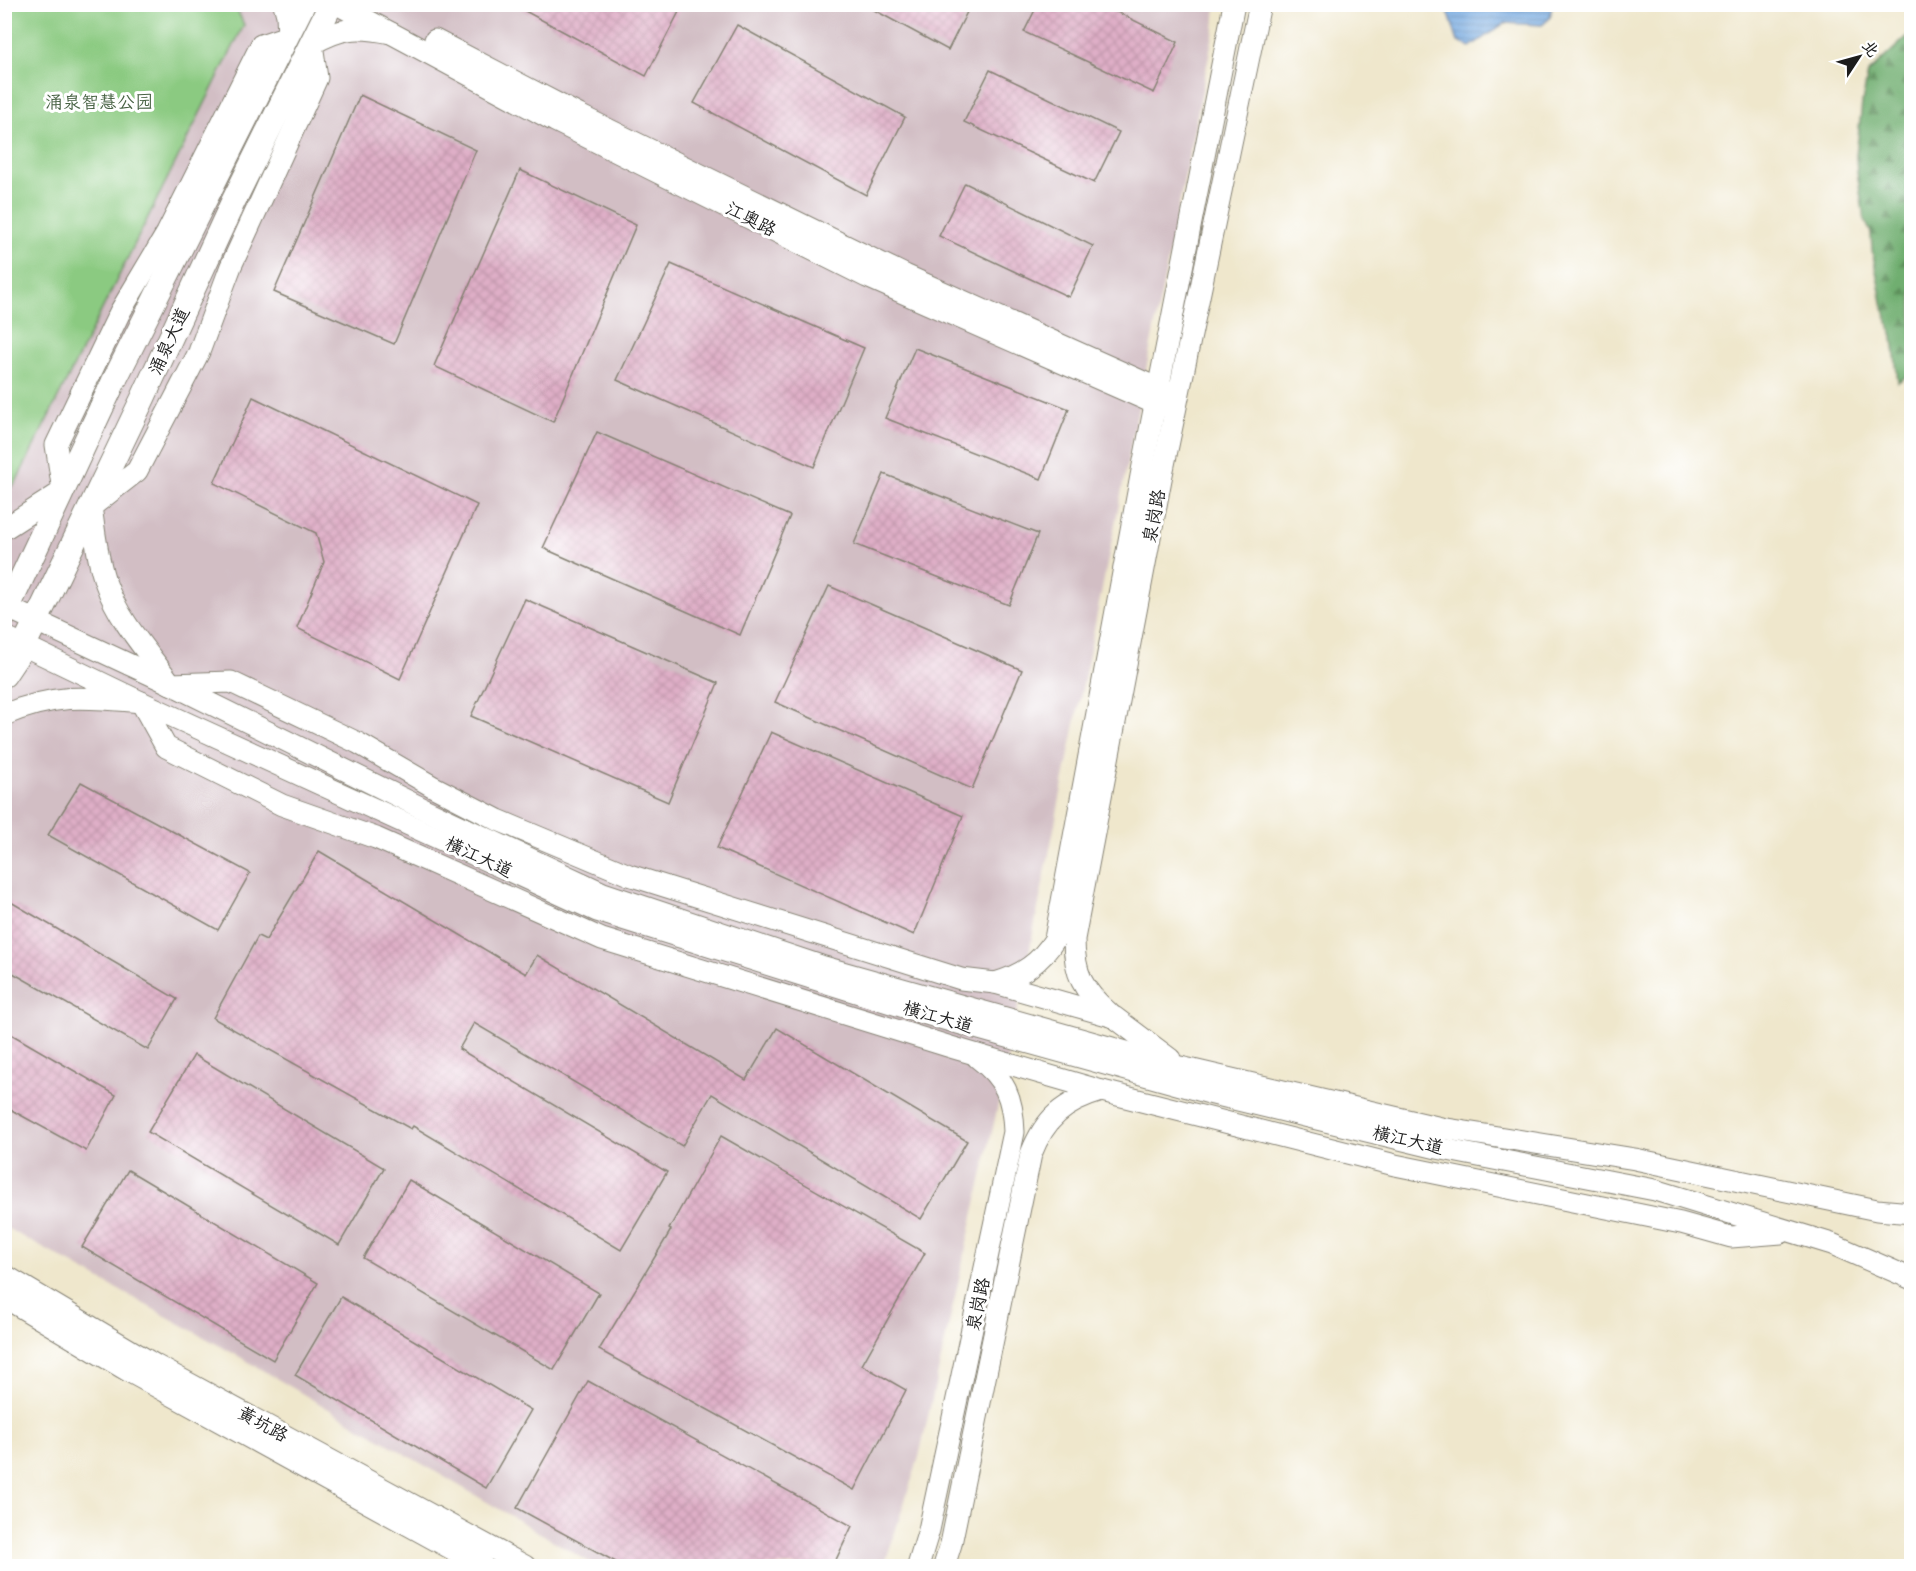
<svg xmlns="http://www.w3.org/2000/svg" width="1916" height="1571" viewBox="0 0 1916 1571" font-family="'Patrick Hand','LXGW WenKai TC',sans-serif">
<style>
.industrial{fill:#d2bec4}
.forest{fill:url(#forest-firs);stroke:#466546;stroke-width:1.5}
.park{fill:#8bca81;stroke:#54734e;stroke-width:1.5}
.water{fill:url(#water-rules);stroke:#47627e;stroke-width:1.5}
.building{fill:url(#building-cross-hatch)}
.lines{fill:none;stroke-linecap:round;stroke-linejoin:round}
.secondary-casing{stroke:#868274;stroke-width:23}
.primary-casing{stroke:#868274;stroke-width:26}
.secondary{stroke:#fff;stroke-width:21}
.primary{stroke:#fff;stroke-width:24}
.labels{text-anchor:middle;stroke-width:6;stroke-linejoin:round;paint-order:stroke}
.park-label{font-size:18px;fill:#486244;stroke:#fff}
.street-label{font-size:18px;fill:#1c1c1c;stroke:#fff}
</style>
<defs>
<pattern id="forest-firs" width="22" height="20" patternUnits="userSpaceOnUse" patternTransform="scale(1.5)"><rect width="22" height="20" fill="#70ae6f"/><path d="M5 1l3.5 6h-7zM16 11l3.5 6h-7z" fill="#5b8d5a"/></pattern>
<pattern id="water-rules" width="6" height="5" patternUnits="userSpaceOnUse" patternTransform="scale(1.5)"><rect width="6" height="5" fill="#72a7df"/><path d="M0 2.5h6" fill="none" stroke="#5d87b4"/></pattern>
<pattern id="building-cross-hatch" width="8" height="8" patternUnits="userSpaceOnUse" patternTransform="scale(1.5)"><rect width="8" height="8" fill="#dfafc7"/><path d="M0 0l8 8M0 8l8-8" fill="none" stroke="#bf96aa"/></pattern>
</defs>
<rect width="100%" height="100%" fill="#fff"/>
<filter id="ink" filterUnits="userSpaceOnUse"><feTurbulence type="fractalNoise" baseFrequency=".0167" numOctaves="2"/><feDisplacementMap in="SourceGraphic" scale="12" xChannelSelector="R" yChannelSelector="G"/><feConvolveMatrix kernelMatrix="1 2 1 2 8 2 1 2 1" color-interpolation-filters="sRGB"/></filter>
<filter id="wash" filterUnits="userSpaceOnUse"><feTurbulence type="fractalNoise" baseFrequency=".008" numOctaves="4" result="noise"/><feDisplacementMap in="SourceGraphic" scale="24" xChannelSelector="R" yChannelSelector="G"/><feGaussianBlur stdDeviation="1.35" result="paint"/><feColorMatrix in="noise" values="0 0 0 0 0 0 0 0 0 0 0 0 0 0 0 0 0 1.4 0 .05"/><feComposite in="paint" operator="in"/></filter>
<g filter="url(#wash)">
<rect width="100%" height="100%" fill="#efe7cc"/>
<polygon class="industrial" points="5,5 1216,5 1214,30 1003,1083 919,1457 884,1566 596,1566 240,1357 5,1227"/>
<polygon class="forest" points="1911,33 1912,373 1898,382 1893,337 1883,307 1872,250 1871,233 1864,218 1857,172 1856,156 1862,103 1868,73"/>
<polygon class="park" points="5,4 235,5 244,25 16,482 5,493"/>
<polygon class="water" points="1446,5 1446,4 1552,5 1550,18 1542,25 1505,23 1470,47 1458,42"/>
<g id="blocks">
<g class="building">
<polygon points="512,4 683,4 646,76"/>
<polygon points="863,4 971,4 948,50"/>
<polygon points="1038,4 1101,4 1178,42 1154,93 1024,32"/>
<polygon points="737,25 905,117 866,195 694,103"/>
<polygon points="990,70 1119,132 1094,183 964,122"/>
<polygon points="360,95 476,150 394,344 274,292"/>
<polygon points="520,170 636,225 553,422 434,366"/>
<polygon points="965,183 1093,246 1069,297 939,236"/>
<polygon points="671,264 864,348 814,467 617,380"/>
<polygon points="915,348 1069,409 1041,479 885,418"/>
<polygon points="253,397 477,505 400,679 297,628 324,562 316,533 214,483"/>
<polygon points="597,432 790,516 740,635 543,548"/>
<polygon points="884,474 1038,534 1009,605 854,544"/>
<polygon points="829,586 1022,670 972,789 775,702"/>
<polygon points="525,599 718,683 668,802 471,716"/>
<polygon points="771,732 963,816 914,935 717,848"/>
<polygon points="81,782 250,873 218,930 48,835"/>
<polygon points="319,851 526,974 537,955 746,1080 777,1028 967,1141 921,1219 712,1094 682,1146 474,1023 459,1049 667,1172 621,1250 413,1126 411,1129 213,1018 258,936 266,940"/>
<polygon points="4,898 177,999 148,1050 4,968"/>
<polygon points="4,1030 116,1095 86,1151 4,1106"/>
<polygon points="194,1055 384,1168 339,1245 148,1132"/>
<polygon points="721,1136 925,1253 862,1365 906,1390 854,1490 599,1350 671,1230 669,1229"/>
<polygon points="128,1170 318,1283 273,1360 82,1247"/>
<polygon points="409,1180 599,1293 554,1370 363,1258"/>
<polygon points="341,1297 531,1410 486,1488 295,1375"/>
<polygon points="588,1381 852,1526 833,1566 623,1566 517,1508"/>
</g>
</g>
</g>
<g filter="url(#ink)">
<use href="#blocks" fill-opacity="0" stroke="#868274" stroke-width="1.5"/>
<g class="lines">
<defs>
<g id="secondary">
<polyline points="337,4 555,121 867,277 1156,404 1168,407"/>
<path d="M391 33C358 26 341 27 312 44L317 78 231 266 199 352 137 471 91 507C95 532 97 560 106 584 119 621 148 652 171 684L231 682 358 743 432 786 498 820 629 875 961 979 995 983 1114 1017 1170 1059"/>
<polyline points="435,40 579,115 905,275 1159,389 1170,391"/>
<polyline points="4,529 63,491 56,445 120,312 167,233 261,45 288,36 287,15 284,4"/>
<polyline points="4,606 171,684 424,809 603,893 821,966 1180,1067 1441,1128 1635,1159 1877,1210 1912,1213"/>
<polyline points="4,636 141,702 597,911 936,1017 1209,1093 1437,1148 1655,1190 1832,1244 1912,1279"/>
<path d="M4 715C57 693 86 697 141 702L166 747 282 805 376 838 602 939 954 1048 1102 1091 1395 1165 1681 1223 1731 1237 1781 1233"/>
<path d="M995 983C1022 975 1040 963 1055 939L1141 476 1234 4"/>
<path d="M1109 1013C1083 991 1074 974 1074 939L1161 479 1260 4"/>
<polyline points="4,1275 155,1365 525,1566"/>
<polyline points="4,1297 130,1372 483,1566"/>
<path d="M918 1566 929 1530 1014 1132C1013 1098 1005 1078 977 1057"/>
<path d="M944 1566 951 1544 1031 1154C1045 1118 1064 1102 1102 1091"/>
</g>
<g id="primary">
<polyline points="4,616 113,383 303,4"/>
<polyline points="4,675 24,645 36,621 143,398 233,202 331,4"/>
</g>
</defs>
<use href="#secondary" class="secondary-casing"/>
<use href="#primary" class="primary-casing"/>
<use href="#secondary" class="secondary"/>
<use href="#primary" class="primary"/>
</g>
</g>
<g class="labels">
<g class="park-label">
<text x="99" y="108">涌泉智慧公园</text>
</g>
<g class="street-label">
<text transform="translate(751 219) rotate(27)" y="6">江奥路</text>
<text transform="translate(169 341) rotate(-65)" y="6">涌泉大道</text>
<text transform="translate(1154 516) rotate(-79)" y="6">泉岗路</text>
<text transform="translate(479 857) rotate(25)" y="6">横江大道</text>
<text transform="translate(938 1017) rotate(16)" y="6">横江大道</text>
<text transform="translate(1408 1140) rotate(13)" y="6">横江大道</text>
<text transform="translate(978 1304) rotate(-78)" y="6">泉岗路</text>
<text transform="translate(263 1424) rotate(29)" y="6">黄坑路</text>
</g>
</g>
<rect width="1916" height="1571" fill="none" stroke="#fff" stroke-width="24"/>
<g transform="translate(1859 57) rotate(54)" stroke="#ffffff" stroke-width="4.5" paint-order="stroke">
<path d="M0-4.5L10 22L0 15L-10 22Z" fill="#1c1c1c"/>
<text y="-9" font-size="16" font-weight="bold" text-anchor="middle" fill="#1c1c1c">北</text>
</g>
</svg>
